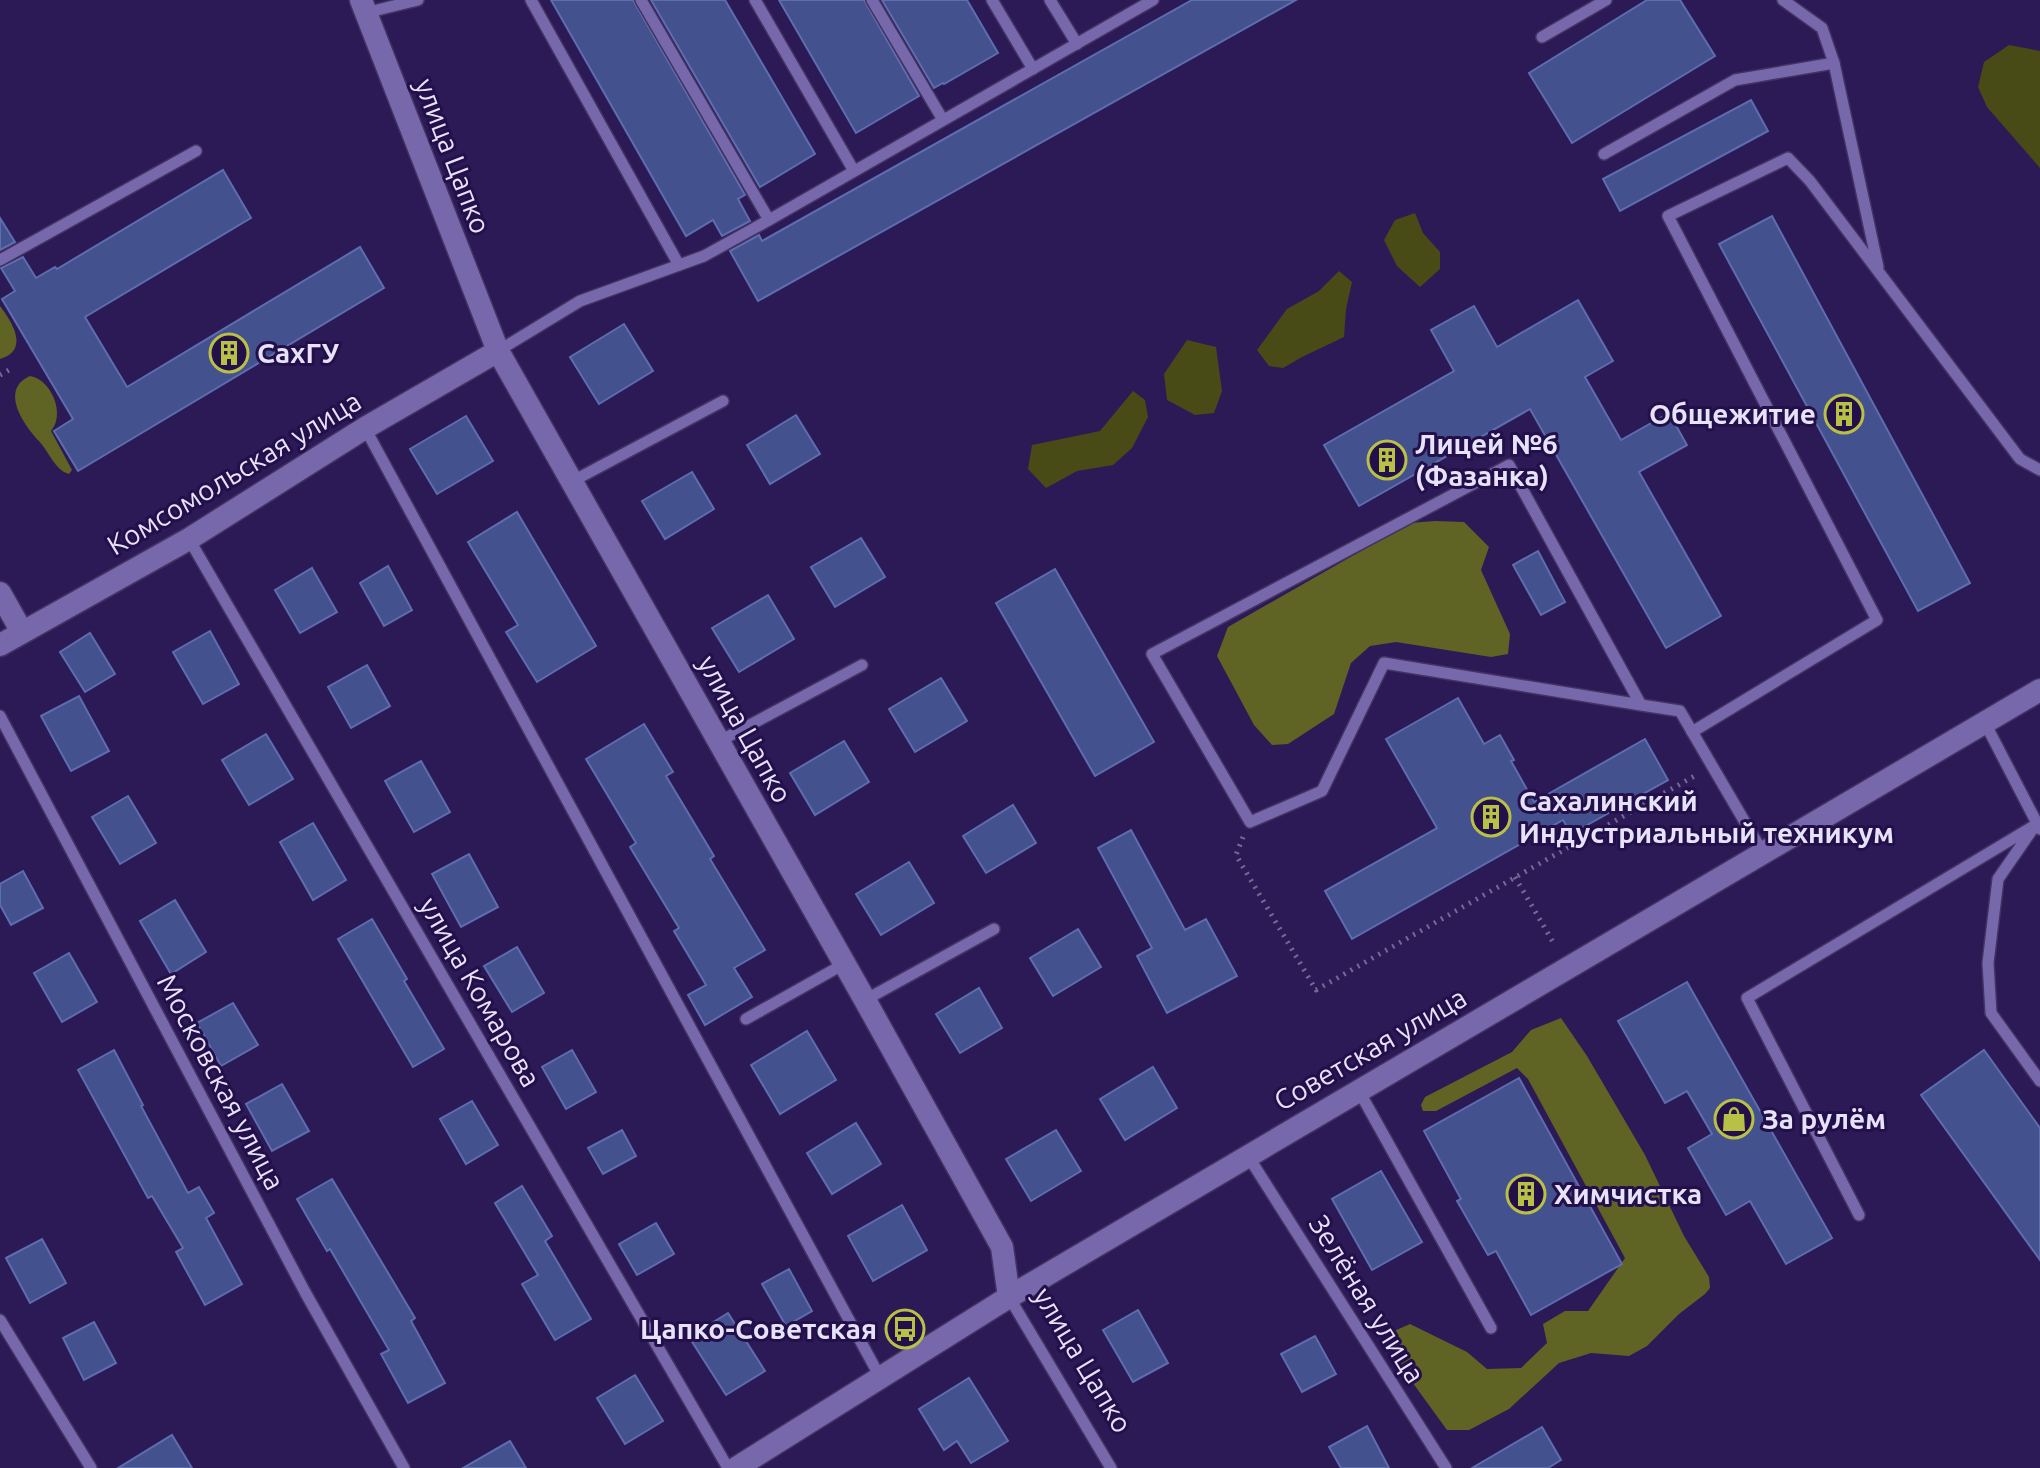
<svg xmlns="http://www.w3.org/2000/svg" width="2040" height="1468" viewBox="0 0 2040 1468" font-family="Ubuntu,sans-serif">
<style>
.green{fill:#484b16}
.forest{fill:#5f6323}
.building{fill:#44518f;stroke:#5d6dad;stroke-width:2}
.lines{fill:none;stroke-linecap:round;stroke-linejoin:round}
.service-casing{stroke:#443263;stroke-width:14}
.minor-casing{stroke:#443263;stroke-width:25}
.tertiary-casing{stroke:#443263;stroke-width:25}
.path{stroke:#756996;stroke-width:5;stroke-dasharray:2 6;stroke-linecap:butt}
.service{stroke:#7668ab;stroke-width:11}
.minor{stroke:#7668ab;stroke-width:22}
.tertiary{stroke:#7668ab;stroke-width:22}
.labels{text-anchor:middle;stroke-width:6;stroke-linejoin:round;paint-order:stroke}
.street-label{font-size:28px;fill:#e6e3f9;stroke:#230f4a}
.poi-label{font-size:28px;font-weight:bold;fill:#e6e3f9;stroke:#230f4a;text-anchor:start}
</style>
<rect width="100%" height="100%" fill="#2c1a56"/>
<g class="green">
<polygon points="2009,45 2040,51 2040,168 1987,107 1978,87 1984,62"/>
<polygon points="1415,213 1423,233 1440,252 1440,269 1420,287 1397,266 1384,240 1395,220"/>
<polygon points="1339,271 1352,282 1346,309 1344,337 1302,357 1283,368 1269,366 1257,350 1287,309 1319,291"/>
<polygon points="1187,340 1216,347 1222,391 1214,413 1195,415 1167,400 1164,374"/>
<polygon points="1133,391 1145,400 1148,417 1132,448 1113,465 1077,471 1046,488 1028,469 1032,445 1100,431"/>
</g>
<g class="forest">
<path d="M0 306C12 322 30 350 0 359Z"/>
<path d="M30 376C51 379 66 414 51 431L72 470 69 474C55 470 49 452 39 441 22 423 0 389 30 376Z"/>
<polygon points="1435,521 1464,522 1489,547 1481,570 1510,634 1508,654 1491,657 1396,642 1370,646 1351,663 1334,714 1288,744 1272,745 1254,725 1217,656 1228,627 1410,523"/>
<polygon points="1561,1018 1587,1056 1645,1155 1684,1236 1709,1277 1710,1288 1705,1294 1679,1314 1647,1346 1629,1356 1591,1353 1559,1363 1509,1409 1469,1430 1447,1430 1402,1368 1385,1335 1410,1324 1467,1352 1487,1369 1521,1368 1547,1343 1543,1324 1565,1311 1588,1311 1625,1258 1528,1079 1517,1068 1436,1111 1423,1111 1421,1105 1425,1097 1512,1052 1531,1030"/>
</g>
<g class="building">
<polygon points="551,0 633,0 745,195 738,199 750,221 722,236 713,220 686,236"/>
<polygon points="651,0 725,0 815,154 760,187"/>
<polygon points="779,0 864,0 919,96 856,133"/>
<polygon points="882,0 967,0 998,53 944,84 943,83 934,88"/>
<polygon points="1192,0 1296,0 758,301 730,251 759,235 762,241"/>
<polygon points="1647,0 1680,0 1715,56 1572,143 1529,73"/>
<polygon points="1751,100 1768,131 1620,211 1603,179"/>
<polygon points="223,170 251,218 85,317 127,387 360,247 384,288 78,471 54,431 73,419 2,299 15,291 1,268 23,257 36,278 55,267 57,269"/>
<polygon points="1772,216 1970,583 1918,611 1719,244"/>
<polygon points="0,218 15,242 0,250"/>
<polygon points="1578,300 1613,361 1585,377 1621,440 1669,413 1687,445 1639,472 1721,616 1666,648 1530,409 1359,506 1324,445 1454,371 1431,330 1474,306 1497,347"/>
<polygon points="624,324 653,371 599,404 570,357"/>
<polygon points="796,415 820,454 770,484 747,445"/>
<polygon points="466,416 493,461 437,494 410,449"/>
<polygon points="692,472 714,509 665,539 642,501"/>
<polygon points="517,512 596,646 537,682 506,632 518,625 468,542"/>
<polygon points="861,538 885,577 835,607 811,567"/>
<polygon points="1538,551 1565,602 1541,615 1513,565"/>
<polygon points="388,566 412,610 384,626 360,583"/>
<polygon points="312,568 337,612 300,633 275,590"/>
<polygon points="1055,569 1154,742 1095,776 996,603"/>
<polygon points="768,595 794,639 739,672 712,628"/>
<polygon points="210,631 239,684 203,704 173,652"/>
<polygon points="90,633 115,674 85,692 60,652"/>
<polygon points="367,665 390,706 351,728 328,687"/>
<polygon points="941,678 967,721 915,752 889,709"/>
<polygon points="79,696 109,751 71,771 41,716"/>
<polygon points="1458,698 1484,744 1500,735 1514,760 1511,761 1534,802 1645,739 1668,780 1571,834 1563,820 1352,939 1325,891 1437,828 1386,739"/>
<polygon points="644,724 673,772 666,776 714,856 710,859 765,950 734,968 752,997 705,1025 688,995 706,985 674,931 679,928 630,847 636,843 586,759"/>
<polygon points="266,734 293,779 249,805 222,760"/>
<polygon points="844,741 869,782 815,815 790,773"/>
<polygon points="421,761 450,812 414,832 385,781"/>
<polygon points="128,796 156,843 120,864 92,817"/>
<polygon points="1013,805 1036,843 986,873 963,836"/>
<polygon points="313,823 346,880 313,900 280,842"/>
<polygon points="1131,830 1185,930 1206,919 1237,976 1167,1013 1137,956 1152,948 1098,848"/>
<polygon points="469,854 498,907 461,927 432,874"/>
<polygon points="909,862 934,903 881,935 856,894"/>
<polygon points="23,871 43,908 11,925 0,905 0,884"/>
<polygon points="175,900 206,952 171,974 140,921"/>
<polygon points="372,919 407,979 404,981 444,1049 413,1067 338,939"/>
<polygon points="1078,929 1101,967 1053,996 1030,958"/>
<polygon points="517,947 544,993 512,1012 484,966"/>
<polygon points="69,953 97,1002 62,1022 34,973"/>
<polygon points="1687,982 1832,1238 1786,1264 1750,1201 1726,1215 1688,1148 1712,1134 1687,1091 1665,1103 1618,1021"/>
<polygon points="979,988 1002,1028 960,1053 936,1014"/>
<polygon points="233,1003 258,1045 221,1066 197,1023"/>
<polygon points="807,1031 836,1080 780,1114 751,1065"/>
<polygon points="114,1050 143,1105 141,1106 188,1193 199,1187 214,1213 206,1218 242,1284 205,1305 176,1252 183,1248 152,1196 148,1198 78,1070"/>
<polygon points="572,1050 596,1092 566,1109 542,1067"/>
<polygon points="1984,1050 2040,1128 2040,1260 1921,1095"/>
<polygon points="1153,1067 1177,1108 1125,1140 1100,1099"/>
<polygon points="1519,1078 1622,1264 1531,1315 1496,1251 1488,1255 1457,1201 1461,1199 1424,1131"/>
<polygon points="282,1084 309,1131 272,1151 246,1104"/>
<polygon points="472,1101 498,1145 466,1164 440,1119"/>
<polygon points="856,1123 881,1164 832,1194 807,1153"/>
<polygon points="622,1130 636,1156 603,1174 588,1148"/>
<polygon points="1056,1130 1081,1171 1031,1201 1006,1159"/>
<polygon points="1381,1171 1422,1242 1372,1270 1332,1199"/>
<polygon points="332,1179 415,1318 411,1321 445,1383 408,1403 381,1354 389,1350 330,1249 327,1251 297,1199"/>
<polygon points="522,1186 552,1236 545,1241 591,1319 555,1340 522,1284 538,1275 495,1203"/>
<polygon points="902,1205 927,1250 873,1281 848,1236"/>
<polygon points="656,1223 674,1254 637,1275 619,1244"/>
<polygon points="42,1239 66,1283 30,1303 6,1258"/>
<polygon points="789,1269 812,1311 786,1326 762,1284"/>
<polygon points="1138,1310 1168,1363 1133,1382 1103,1330"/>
<polygon points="728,1313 765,1371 726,1395 689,1337"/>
<polygon points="94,1322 116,1363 84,1380 63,1338"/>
<polygon points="1315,1336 1336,1374 1302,1392 1281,1354"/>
<polygon points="635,1375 663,1421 625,1444 597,1398"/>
<polygon points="969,1378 1008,1441 971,1463 957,1441 944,1450 919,1409"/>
<polygon points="1367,1426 1389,1468 1341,1468 1329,1447"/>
<polygon points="1542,1427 1561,1460 1548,1468 1472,1468"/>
<polygon points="172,1435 192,1468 118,1468"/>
<polygon points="510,1441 526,1468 463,1468"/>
</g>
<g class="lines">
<defs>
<g id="service">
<polyline points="531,0 679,265"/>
<polyline points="641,0 769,220 1153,0"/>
<polyline points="755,0 854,171"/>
<polyline points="872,0 943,120"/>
<polyline points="992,0 1033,69"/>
<polyline points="1050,0 1077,44"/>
<polyline points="1783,0 1822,28 1834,63"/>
<polyline points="365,13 418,0"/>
<polyline points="1542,37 1606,0"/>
<polyline points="1604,154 1735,80 1834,63 1878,267"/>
<polyline points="0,260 196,151"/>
<polyline points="498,351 580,301 704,256 769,220"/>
<polyline points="365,428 880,1377"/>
<polyline points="571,482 723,401"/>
<polyline points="189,539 728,1468"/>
<polyline points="1641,705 1509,465 1152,654 1250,822 1322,791 1384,663 1641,705 1680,711 1763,853"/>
<polyline points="0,716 305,1292 404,1468"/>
<polyline points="1985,723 2040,829"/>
<polyline points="1692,732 1877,620 1668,216 1788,158 1810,181 2020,459 2040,470"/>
<polyline points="718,742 862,665"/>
<polyline points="2034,827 1998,879 1988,963 1991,1013 2040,1081"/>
<polyline points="865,1000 994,929"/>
<polyline points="746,1019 844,964"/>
<polyline points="1359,1091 1491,1328"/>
<polyline points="1248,1156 1446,1468"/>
<polyline points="1859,1215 1747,998 2037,824"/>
<polyline points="1009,1297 1111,1468"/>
<polyline points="0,1320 91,1468"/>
</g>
<g id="minor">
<polyline points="0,593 22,632"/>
<polyline points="0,645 189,539 365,428 498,351"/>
<polyline points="1009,1297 2040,690"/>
</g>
<polyline id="tertiary" points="361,0 498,351 865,1000 997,1238 1002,1247 1009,1297 736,1468"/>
</defs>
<use href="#service" class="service-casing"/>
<use href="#minor" class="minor-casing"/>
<use href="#tertiary" class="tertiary-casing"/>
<g class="path">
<polyline points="0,375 9,370"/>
<polyline points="1243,837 1236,855 1316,990 1698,774"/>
<polyline points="1515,877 1553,942"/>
</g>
<use href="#service" class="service"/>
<use href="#minor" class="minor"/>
<use href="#tertiary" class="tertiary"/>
</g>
<defs>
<symbol id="building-ring" viewBox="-11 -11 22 22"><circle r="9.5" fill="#230f4a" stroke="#b9c046" stroke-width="1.5"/><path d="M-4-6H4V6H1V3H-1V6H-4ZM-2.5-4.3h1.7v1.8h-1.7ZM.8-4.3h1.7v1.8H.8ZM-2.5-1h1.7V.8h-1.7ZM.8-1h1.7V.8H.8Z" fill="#b9c046"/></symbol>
<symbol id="shop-ring" viewBox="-11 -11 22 22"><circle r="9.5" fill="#230f4a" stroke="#b9c046" stroke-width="1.5"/><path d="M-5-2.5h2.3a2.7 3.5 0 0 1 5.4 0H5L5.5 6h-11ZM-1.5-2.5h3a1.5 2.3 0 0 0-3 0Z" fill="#b9c046"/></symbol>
<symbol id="bus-ring" viewBox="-11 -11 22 22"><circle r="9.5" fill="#230f4a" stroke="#b9c046" stroke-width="1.5"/><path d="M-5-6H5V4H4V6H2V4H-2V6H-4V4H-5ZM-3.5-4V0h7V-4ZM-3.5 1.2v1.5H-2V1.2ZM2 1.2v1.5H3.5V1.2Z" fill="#b9c046"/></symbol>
</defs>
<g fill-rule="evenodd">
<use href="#building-ring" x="207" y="331" width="44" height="44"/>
<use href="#building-ring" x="1822" y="392" width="44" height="44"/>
<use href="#building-ring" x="1365" y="438" width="44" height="44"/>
<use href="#building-ring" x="1469" y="795" width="44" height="44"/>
<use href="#shop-ring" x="1712" y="1097" width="44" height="44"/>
<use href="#building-ring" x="1504" y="1172" width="44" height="44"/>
<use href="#bus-ring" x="883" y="1307" width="44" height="44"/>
</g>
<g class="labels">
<g class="street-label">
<text transform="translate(453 156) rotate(69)" y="10">улица Цапко</text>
<text transform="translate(234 473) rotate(-31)" y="10">Комсомольская улица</text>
<text transform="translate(745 729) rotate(61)" y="10">улица Цапко</text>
<text transform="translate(480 992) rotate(60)" y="10">улица Комарова</text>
<text transform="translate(1370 1049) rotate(-30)" y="10">Советская улица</text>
<text transform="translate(221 1082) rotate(62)" y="10">Московская улица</text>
<text transform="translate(1367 1299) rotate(58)" y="10">Зелёная улица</text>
<text transform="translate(1083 1360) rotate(59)" y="10">улица Цапко</text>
</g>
<g class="poi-label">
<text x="257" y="363">СахГУ</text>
<text x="1816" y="424" text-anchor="end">Общежитие</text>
<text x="1415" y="454">Лицей №6<tspan x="1415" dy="32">(Фазанка)</tspan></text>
<text x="1519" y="811">Сахалинский<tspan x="1519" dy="32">Индустриальный техникум</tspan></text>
<text x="1762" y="1129">За рулём</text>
<text x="1554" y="1204">Химчистка</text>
<text x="877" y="1339" text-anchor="end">Цапко-Советская</text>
</g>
</g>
</svg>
